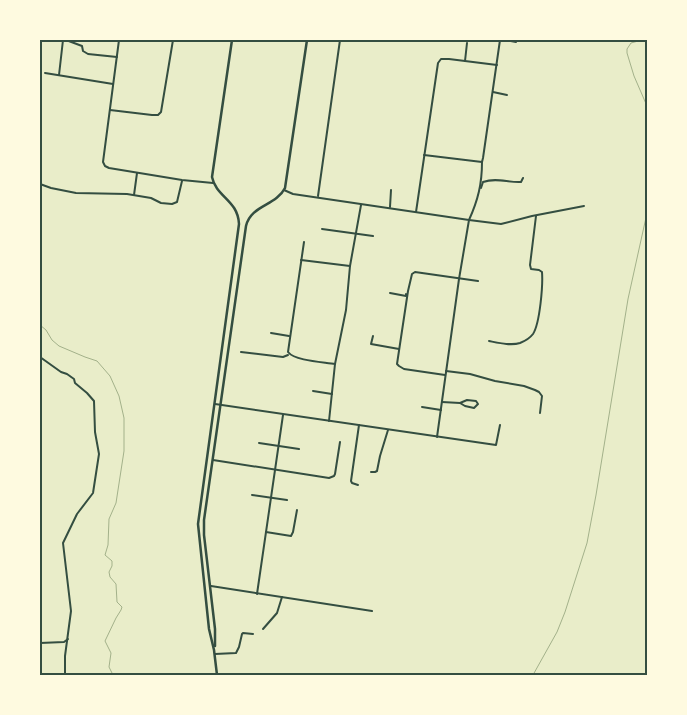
<svg xmlns="http://www.w3.org/2000/svg" width="687" height="715" viewBox="0 0 687 715" font-family="Georgia,serif">
<style>
.lines{fill:none;stroke-linecap:round;stroke-linejoin:round}
.stream{stroke:#a3b18a;stroke-width:1}
.minor{stroke:#344e41;stroke-width:2}
.tertiary{stroke:#344e41;stroke-width:2.5}
.neatline{fill:none;stroke:#344e41;stroke-width:2}
</style>
<rect width="100%" height="100%" fill="#e9edc9"/>
<g class="lines">
<g class="stream">
<polyline points="642,40 631,43 627,49 627,53 634,76 647,106"/>
<polyline points="40,325 46,330 52,340 59,346 85,357 97,361 110,376 119,396 124,418 124,451 116,503 109,519 108,545 105,555 112,561 112,566 109,572 110,577 116,584 117,602 122,607 121,610 116,618 105,641 111,653 109,667 112,673 112,675"/>
<polyline points="533,675 557,632 565,612 587,543 596,495 628,299 647,213"/>
</g>
<g class="minor">
<polyline points="66,40 82,46 83,51 88,54 117,57"/>
<polyline points="119,40 103,162 105,166 109,168 182,180 213,183"/>
<polyline points="506,40 516,42"/>
<polyline points="465,61 467,43"/>
<polyline points="45,73 113,84"/>
<polyline points="59,75 63,40"/>
<polyline points="493,92 507,95"/>
<polyline points="110,110 152,115 158,115 161,112 173,40"/>
<polyline points="424,155 482,162 483,158 500,40"/>
<path d="M482 162C482 184 478 200 469 220L501 224 532 216 584 206"/>
<polyline points="40,184 51,188 76,193 127,194 151,198 161,203 172,204 177,202 182,181"/>
<path d="M481 188 483 182C497 177 508 183 521 182L523 178"/>
<polyline points="284,190 293,194 469,220 459,279 437,437"/>
<polyline points="134,195 137,173"/>
<polyline points="318,196 340,40"/>
<polyline points="390,207 391,190"/>
<polyline points="416,212 438,63 441,59 449,59 497,65"/>
<polyline points="322,229 373,236"/>
<path d="M304 242 288 352C295 361 324 362 335 364"/>
<polyline points="301,260 350,266"/>
<polyline points="390,293 406,296 406,294"/>
<polyline points="271,333 289,336"/>
<polyline points="373,336 371,344 399,349"/>
<path d="M489 341C499 343 511 346 520 343 525 341 530 338 533 334 540 323 543 285 542 272L539 270 531 269 530 265 536 216"/>
<polyline points="241,352 283,357 288,355"/>
<polyline points="40,357 61,372 67,374 74,379 75,383 87,393 94,401 95,432 99,454 93,493 77,514 63,543 71,611 65,656 65,675"/>
<polyline points="446,371 470,374 495,381 524,386 535,390 539,392 542,396 540,413"/>
<polyline points="445,375 404,369 399,366 397,364 408,291 412,274 415,272 478,281"/>
<polyline points="313,391 332,394"/>
<polyline points="442,402 460,403 467,400 476,401 478,404 474,408 465,406 460,403"/>
<polyline points="215,404 496,445 500,425"/>
<polyline points="422,407 441,410"/>
<polyline points="329,421 335,364 346,310 350,266 361,205"/>
<polyline points="259,443 299,449"/>
<polyline points="213,460 329,478 334,476 335,474 340,442"/>
<polyline points="371,472 375,472 377,471 380,456 388,430"/>
<polyline points="358,485 352,483 351,481 359,425"/>
<polyline points="252,495 287,500"/>
<polyline points="266,532 291,536 293,532 297,510"/>
<polyline points="211,586 372,611"/>
<polyline points="257,594 283,415"/>
<polyline points="263,629 277,613 282,597"/>
<polyline points="40,643 64,642 68,639"/>
<polyline points="215,654 236,653 239,647 242,634 243,633 253,634"/>
</g>
<g class="tertiary">
<path d="M215 646V629L204 535V520L246 226C251 205 276 206 285 188L307 40"/>
<path d="M217 675 214 650 209 629 198 524 239 224C238 200 216 197 212 177L232 40"/>
</g>
</g>
<rect width="687" height="715" fill="none" stroke="#fefae0" stroke-width="82"/>
<rect x="41" y="41" width="605" height="633" class="neatline"/>
</svg>
